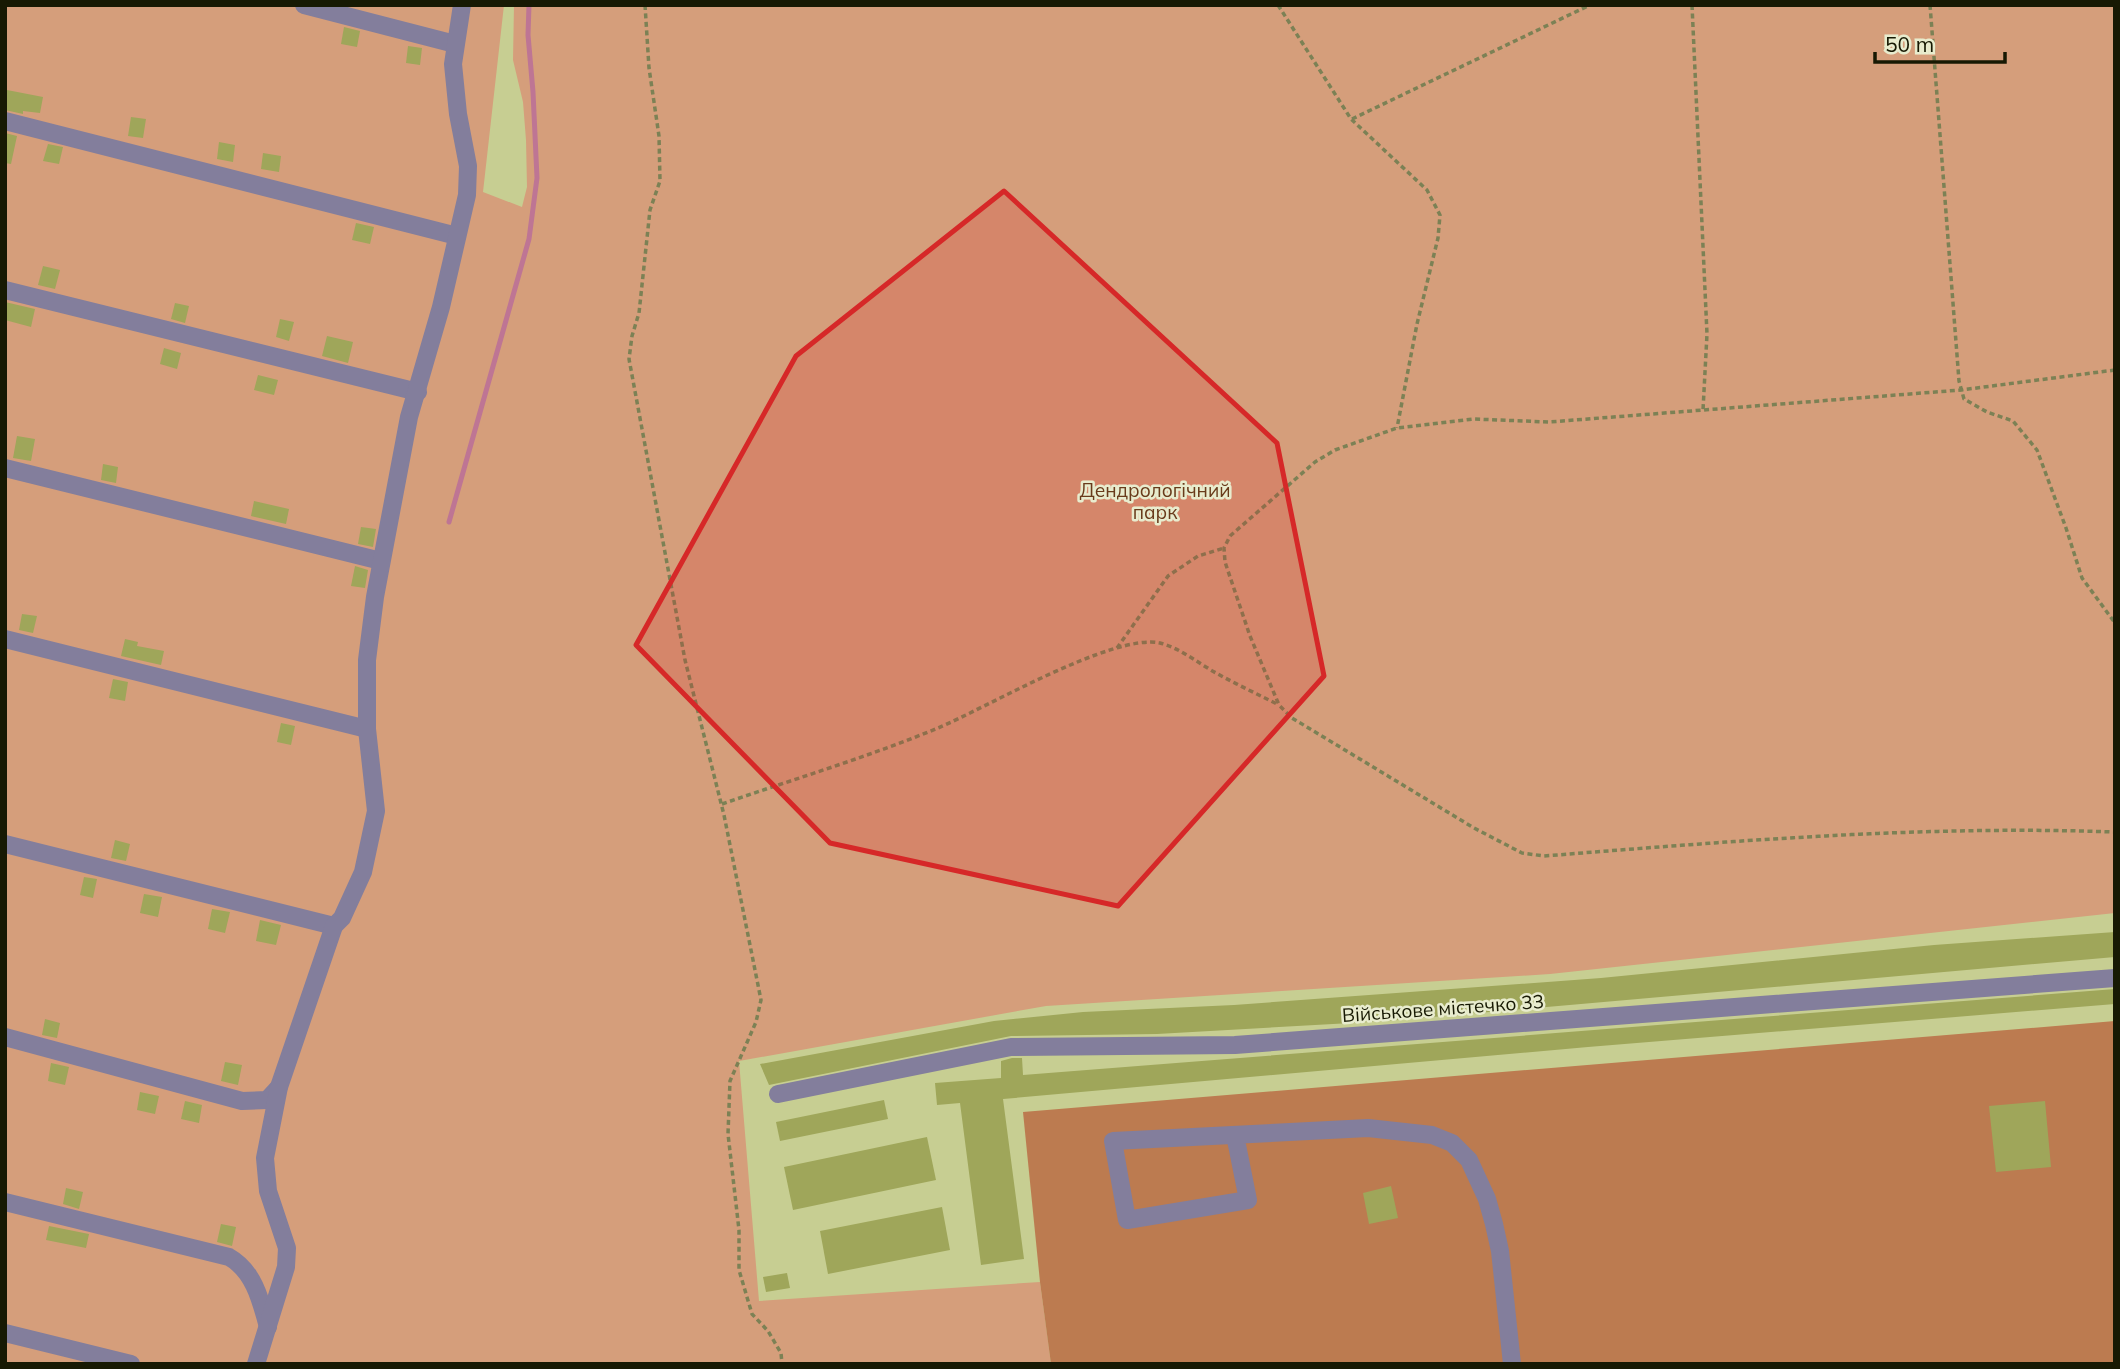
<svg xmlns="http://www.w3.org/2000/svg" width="2120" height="1369" viewBox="0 0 2120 1369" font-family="Mulish,sans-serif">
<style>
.green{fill:#d59e7b}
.forest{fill:#bc7b50}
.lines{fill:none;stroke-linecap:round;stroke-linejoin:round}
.stream{stroke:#be7594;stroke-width:5}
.building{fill:#9fa65a}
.path{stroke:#7c8155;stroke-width:3.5;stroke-dasharray:5 3.5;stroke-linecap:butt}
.minor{stroke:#837e9c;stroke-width:18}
.marked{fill:#d62828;fill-opacity:0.2;stroke:#d62828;stroke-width:5;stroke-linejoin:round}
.labels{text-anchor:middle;stroke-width:5;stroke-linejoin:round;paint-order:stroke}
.park-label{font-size:19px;fill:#693b1b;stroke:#e8ecce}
.street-label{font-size:19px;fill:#171903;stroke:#e8ecce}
</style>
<rect width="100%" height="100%" fill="#c7ce92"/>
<polygon class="green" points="5,5 504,5 483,192 522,207 527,187 526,140 523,102 513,60 514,5 2115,5 2115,913 1550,974 1046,1006 739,1061 759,1301 1040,1282 1051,1364 5,1364"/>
<polygon class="forest" points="2115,1021 2115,1364 1051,1364 1040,1282 1023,1112"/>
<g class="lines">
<polyline class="stream" points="449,522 529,239 537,178 533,92 528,35 529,5"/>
</g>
<g class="building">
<polygon points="344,27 360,31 357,47 341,44"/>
<polygon points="408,46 422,48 420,65 406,63"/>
<polygon points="7,90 43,97 40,113 23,111 23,114 5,110"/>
<polygon points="131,117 146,119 143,138 128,136"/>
<polygon points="5,133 17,136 11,164 5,163"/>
<polygon points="219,142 235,145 233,162 217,159"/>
<polygon points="48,144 63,147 59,164 43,161"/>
<polygon points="263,153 281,156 279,172 261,169"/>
<polygon points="356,223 374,227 370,244 352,240"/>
<polygon points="43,266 60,270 55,289 38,285"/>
<polygon points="5,302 35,309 31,327 5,320"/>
<polygon points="175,303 189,306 185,323 171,319"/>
<polygon points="280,319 294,322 289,341 276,337"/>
<polygon points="327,336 353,342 348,363 322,356"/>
<polygon points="164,348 181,353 177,369 160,364"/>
<polygon points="258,375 278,380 274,395 254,390"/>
<polygon points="17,436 35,439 31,461 13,458"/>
<polygon points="103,464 118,467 116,483 101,480"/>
<polygon points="254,501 289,509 286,524 251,516"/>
<polygon points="361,527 376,529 373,547 358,544"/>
<polygon points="355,566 368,570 365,588 351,586"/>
<polygon points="22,614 37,616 33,633 19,630"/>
<polygon points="125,639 138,642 137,646 164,651 161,665 121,656"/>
<polygon points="113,679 128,682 125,701 109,698"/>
<polygon points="281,723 295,726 291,745 277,742"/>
<polygon points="115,840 130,844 126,861 111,858"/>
<polygon points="84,877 97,879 93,898 80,895"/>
<polygon points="144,894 162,897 158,917 140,913"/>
<polygon points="212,909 230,912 225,933 208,929"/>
<polygon points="260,920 281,925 276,945 256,941"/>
<polygon points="2115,932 2115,957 1387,1021 1157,1034 1011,1036 769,1085 760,1064 994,1021 1083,1012 1234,1005 1601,978 1934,945"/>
<polygon points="2115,989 2115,1004 1588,1047 1003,1099 1024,1259 981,1265 960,1103 937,1105 935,1083 1001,1078 1001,1061 1012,1058 1022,1058 1023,1075"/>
<polygon points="45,1019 60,1023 57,1038 42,1035"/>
<polygon points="225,1062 242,1065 238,1085 221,1081"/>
<polygon points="51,1063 69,1067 65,1085 48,1081"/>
<polygon points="140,1092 159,1096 155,1114 137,1110"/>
<polygon points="884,1100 888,1119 780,1141 776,1122"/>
<polygon points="185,1101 202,1105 199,1123 181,1119"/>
<polygon points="2045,1101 2051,1167 1996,1172 1989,1106"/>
<polygon points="927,1137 936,1180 793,1210 784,1167"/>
<polygon points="1391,1186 1398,1218 1369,1224 1363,1193"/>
<polygon points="66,1188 83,1192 79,1209 63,1204"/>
<polygon points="942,1207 950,1250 828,1274 820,1231"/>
<polygon points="221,1224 236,1227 232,1246 217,1242"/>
<polygon points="49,1226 89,1234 86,1248 46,1240"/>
<polygon points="787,1273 790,1288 766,1292 763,1277"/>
</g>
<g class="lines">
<g class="path">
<polyline points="645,5 649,68 659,136 660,181 650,210 639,313 632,336 629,359 685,660 724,815 761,1000 756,1022 730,1081 728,1134 739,1230 739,1270 752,1314 768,1331 781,1353 782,1364"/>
<polyline points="1278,5 1351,119 1427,190 1440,215 1438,238 1417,324 1397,428"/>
<polyline points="1692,5 1707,334 1703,410"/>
<polyline points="1930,5 1959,381 1964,399 1987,412 2013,421 2037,450 2066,528 2082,578 2115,623"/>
<polyline points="1352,119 1590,5"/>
<path d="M2115 370 1961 390 1549 422 1473 419 1397 428 1335 450 1315 462 1230 536 1224 548 1225 562 1250 636 1279 705 1292 718 1474 828 1522 853 1544 856C1733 841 1924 825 2115 832"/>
<polyline points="1117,648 1168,576 1198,556 1224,548"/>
<path d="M722 804C794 779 868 757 938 728 986 708 1113 633 1160 643 1180 648 1198 663 1216 673 1236 684 1257 694 1277 704"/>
</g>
<g class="minor">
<polyline points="304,5 455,44"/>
<polyline points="5,121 457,236"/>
<polyline points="5,290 418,392"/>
<polyline points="5,468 381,561"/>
<polyline points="5,639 367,729"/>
<polyline points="5,844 334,926"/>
<polyline points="5,1037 242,1101 267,1100 279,1087"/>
<polyline points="778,1094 1011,1047 1235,1045 2115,978"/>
<polyline points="1235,1135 1248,1200 1127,1220 1113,1141 1368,1128 1432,1135 1452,1143 1469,1160 1487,1199 1494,1224 1500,1251 1512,1364"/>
<path d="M5 1202 229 1257C254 1271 261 1301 268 1327"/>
<polyline points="5,1333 131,1364"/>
<polyline points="256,1364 286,1267 287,1248 268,1191 265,1158 279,1087 334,926 342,918 363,872 376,811 367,729 367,660 375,597 409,417 441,307 467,195 468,166 458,114 453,64 462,5"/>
</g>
</g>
<path class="marked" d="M1004 191 1277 443 1324 676 1118 906 830 843 636 645 796 356Z"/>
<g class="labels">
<g class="park-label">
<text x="1155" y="497">Дендрологічний<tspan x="1155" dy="22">парк</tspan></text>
</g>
<g class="street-label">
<text transform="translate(1443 1008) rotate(-4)" y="7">Військове містечко 33</text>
</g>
</g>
<rect width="2120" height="1369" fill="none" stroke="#171903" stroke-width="14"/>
<path d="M1875 52v10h130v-10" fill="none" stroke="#171903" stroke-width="3.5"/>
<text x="1885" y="52" font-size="21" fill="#171903" stroke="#e8ecce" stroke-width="5" paint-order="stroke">50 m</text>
</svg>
